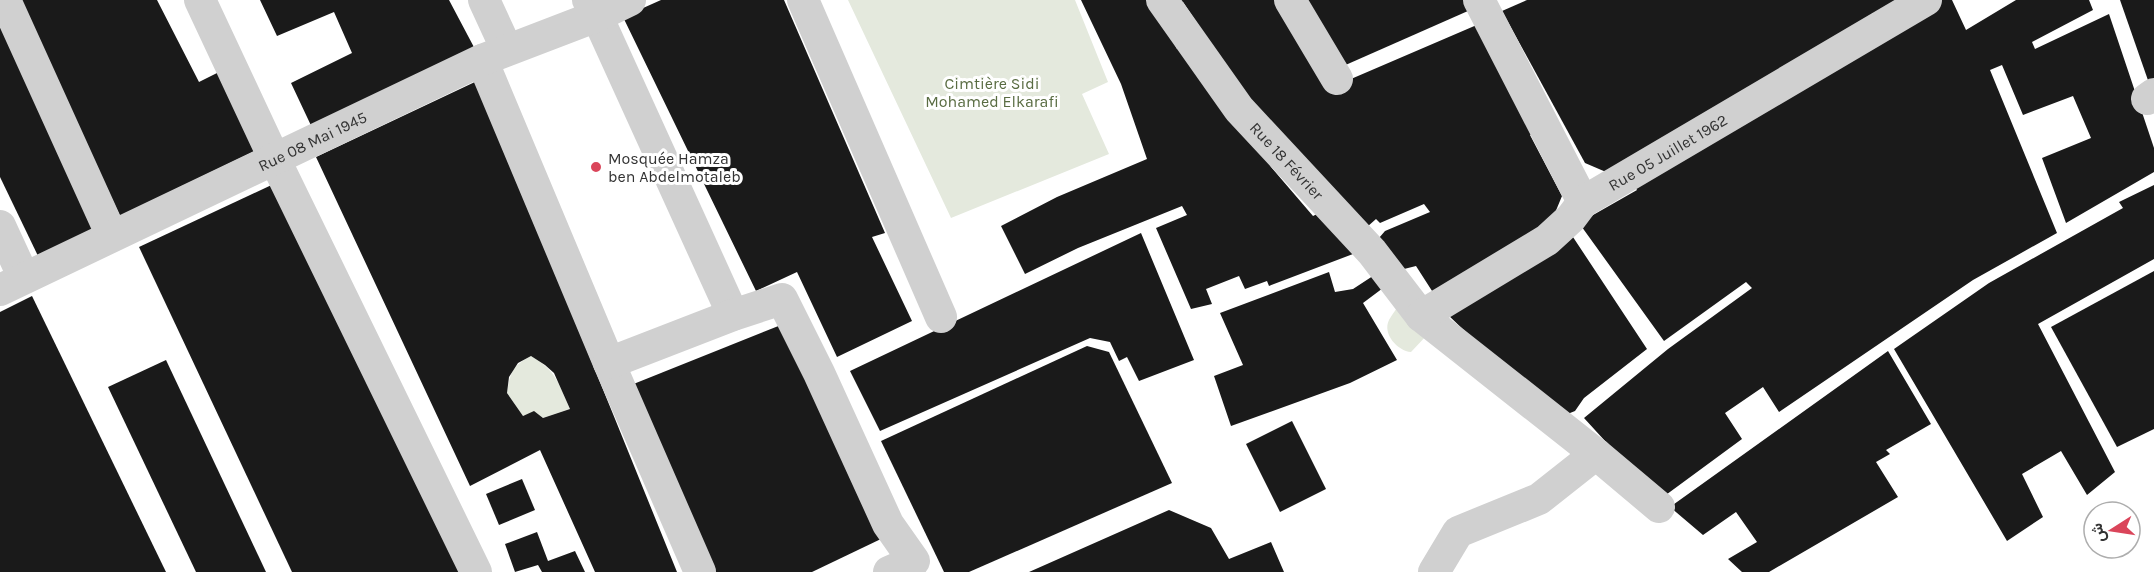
<svg xmlns="http://www.w3.org/2000/svg" width="2154" height="572" viewBox="0 0 2154 572" font-family="Karla,Vazirmatn,sans-serif">
<style>
.green{fill:#e4e9dd}
.building{fill:#1a1a1a;fill-rule:evenodd}
.lines{fill:none;stroke-linecap:round;stroke-linejoin:round}
.minor{stroke:#d0d0d0;stroke-width:32}
.poi-dot{fill:#da455a;stroke:#fff;stroke-width:2}
.labels{text-anchor:middle;stroke-width:6;stroke-linejoin:round;paint-order:stroke}
.park-label{font-size:16px;fill:#596c42;stroke:#fff}
.street-label{font-size:16px;fill:#333;stroke:#fff}
.poi-label{font-size:16px;fill:#333;stroke:#fff;text-anchor:start}
</style>
<rect width="100%" height="100%" fill="#fff"/>
<g class="green">
<polygon points="848,0 1075,0 1108,82 1082,94 1109,154 951,218"/>
<path d="M1400 303 1427 335 1411 352C1398 351 1382 334 1389 320 1392 314 1397 309 1400 303Z"/>
<path d="M531 356C557 371 558 383 570 409L543 418 534 412 523 416 507 393C510 373 512 366 531 356Z"/>
</g>
<g class="building">
<polygon points="19,0 157,0 199,82 221,71 259,149 120,216"/>
<polygon points="260,0 449,0 476,51 315,134 291,83 352,53 334,12 277,36"/>
<polygon points="661,0 784,0 885,233 872,237 912,321 837,357 797,272 756,291 623,17"/>
<polygon points="1081,0 1153,0 1177,49 1189,43 1241,117 1271,167 1313,216 1323,211 1353,254 1269,286 1267,281 1245,289 1239,276 1206,289 1212,304 1191,309 1156,228 1187,215 1182,206 1078,248 1025,274 1001,226 1057,197 1147,159 1121,84"/>
<polygon points="1175,0 1280,0 1337,85 1486,21 1545,128 1530,135 1562,196 1550,225 1434,294 1416,266 1404,269 1379,238 1385,231 1430,212 1424,204 1380,223 1376,219 1367,227 1243,92 1183,2 1178,5"/>
<polygon points="1304,0 1474,0 1477,7 1341,67"/>
<polygon points="1527,0 1908,0 1606,172 1585,163 1502,11"/>
<polygon points="1941,0 1952,0 1966,30 2016,0 2089,0 2093,10 2032,42 2035,49 2109,14 2154,148 2154,172 2066,223 2042,158 2091,138 2073,96 2023,115 2002,65 1990,70 2057,233 1973,280 1779,412 1763,387 1725,413 1742,439 1659,500 1584,418 1668,349 1752,288 1746,282 1664,341 1579,223 1637,190 1632,182"/>
<polygon points="2120,0 2154,0 2154,85 2150,86"/>
<polygon points="0,7 104,230 39,258 0,177"/>
<path d="M477 81 613 414 677 572H595L540 450 470 486 316 157ZM531 356 545 365 554 373 570 409 543 418 534 411 523 416 507 393 509 377 518 363Z"/>
<polygon points="278,182 461,572 292,572 139,247"/>
<polygon points="2154,185 2154,259 2038,324 2115,472 2087,495 2061,451 2022,474 2043,517 2007,541 1894,349 1989,283 2123,208 2119,202"/>
<polygon points="1569,231 1647,349 1584,398 1575,411 1560,417 1545,408 1446,313"/>
<polygon points="1141,233 1194,360 1139,381 1127,357 1119,361 1110,342 1090,338 880,431 850,371"/>
<polygon points="1382,270 1391,282 1363,303 1397,360 1350,383 1231,426 1214,376 1243,365 1220,313 1329,272 1335,292 1353,289"/>
<polygon points="2154,271 2154,429 2117,447 2051,327"/>
<polygon points="32,296 166,572 0,572 0,312"/>
<polygon points="786,323 883,538 812,572 709,572 626,387"/>
<polygon points="1087,346 1109,352 1172,483 969,572 944,572 881,441"/>
<polygon points="1888,351 1931,424 1886,450 1890,454 1876,462 1898,497 1769,572 1742,572 1728,559 1757,542 1736,512 1703,535 1670,507"/>
<polygon points="166,360 266,572 196,572 108,387"/>
<polygon points="1292,421 1326,489 1280,512 1246,444"/>
<polygon points="522,479 535,510 499,525 486,494"/>
<polygon points="1169,510 1211,528 1229,559 1271,542 1284,572 1029,572"/>
<polygon points="537,532 548,561 575,551 585,572 542,572 538,565 515,572 505,544"/>
</g>
<g class="lines">
<g class="minor">
<polyline points="5,0 112,236"/>
<polyline points="200,0 274,158 476,572"/>
<polyline points="484,0 507,50"/>
<polyline points="588,0 597,16 733,315"/>
<polyline points="803,0 941,317"/>
<path id="s1" d="M1162 0 1239 109 1372 252 1421 316 1596 454 1659 507"/>
<polyline points="1290,0 1337,79"/>
<polyline points="1479,0 1583,202"/>
<polyline points="482,60 609,363 700,572"/>
<polyline points="2147,99 2154,94"/>
<polyline points="0,226 24,278"/>
<path id="s2" d="M0 290 482 60 597 16 630 0"/>
<path id="s3" d="M1421 316 1547 240 1571 218 1583 202 1926 0"/>
<polyline points="609,363 733,315 782,299 819,373 888,524 914,561 889,572"/>
<polyline points="1434,572 1458,532 1539,499 1596,454"/>
</g>
</g>
<circle class="poi-dot" cx="596" cy="167" r="6"/>
<g class="labels">
<g class="park-label">
<text x="992" y="89">Cimtière Sidi<tspan x="992" dy="18">Mohamed Elkarafi</tspan></text>
</g>
<g class="street-label">
<text dy="6" stroke="none"><textPath href="#s2" startOffset="346">Rue 08 Mai 1945</textPath></text>
<text dy="6" stroke="none"><textPath href="#s3" startOffset="298">Rue 05 Juillet 1962</textPath></text>
<text dy="6" stroke="none"><textPath href="#s1" startOffset="204">Rue 18 Février</textPath></text>
</g>
<g class="poi-label">
<text x="608" y="164">Mosquée Hamza<tspan x="608" dy="18">ben Abdelmotaleb</tspan></text>
</g>
</g>
<g transform="translate(2112 530) rotate(258)"><circle r="28" fill="#ffffff" stroke="#adadad" stroke-width="1.5"/>
<path d="M0-4.5L10 22L0 15L-10 22Z" fill="#da455a"/>
<text y="-9" font-size="16" font-weight="bold" text-anchor="middle" fill="#333333">ش</text>
</g>
</svg>
